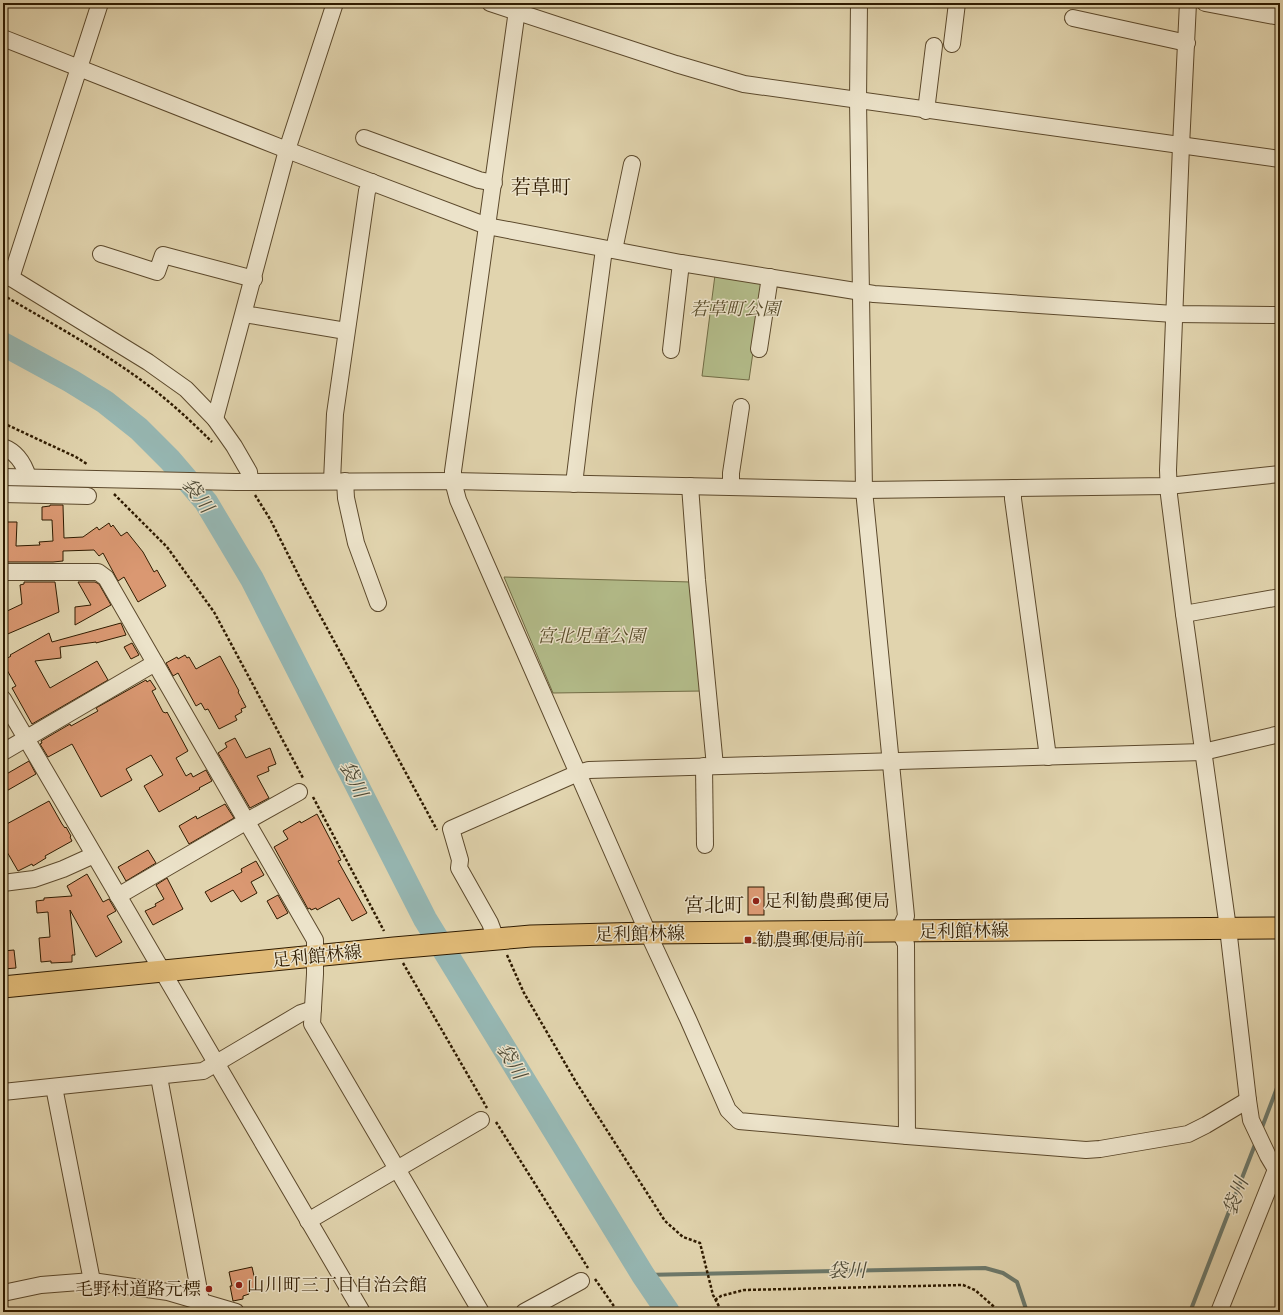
<svg xmlns="http://www.w3.org/2000/svg" width="1283" height="1315" viewBox="0 0 1283 1315" font-family="'EB Garamond','Noto Serif JP',serif">
<style>
.green{fill:#b3bc8a;stroke:#716c45}
.lines{fill:none;stroke-linecap:round;stroke-linejoin:round}
.stream{stroke:#6d796b;stroke-width:4}
.river{stroke:#96b7b3;stroke-width:24}
.building{fill:#da9872;stroke:#2f1b00}
.minor-casing{stroke:#5c492c;stroke-width:18}
.major-casing{stroke:#2f1b00;stroke-width:23}
.path{stroke:#2f1b00;stroke-width:2.5;stroke-dasharray:3 2;stroke-linecap:butt}
.minor{stroke:#ece3ca;stroke-width:16}
.major{stroke:#e0ba77;stroke-width:21}
.poi-dot{fill:#8f2418;stroke:#ece3ca;stroke-width:1.5}
.labels{text-anchor:middle;stroke-width:3;stroke-linejoin:round;paint-order:stroke}
.park-label{font-size:18px;font-style:italic;fill:#574b29;stroke:#ece3ca}
.poi-label{font-size:18px;fill:#2f1b00;stroke:#ece3ca;text-anchor:start}
.street-label{font-size:18px;fill:#2f1b00;stroke:#ece3ca}
.water-label{font-size:19px;font-style:italic;fill:#4e4a36;stroke:#ece3ca}
.quarter-label{font-size:20px;fill:#2f1b00;stroke:#ece3ca}
</style>
<rect width="100%" height="100%" fill="#e1d4ae"/>
<filter id="stains"><feTurbulence type="fractalNoise" baseFrequency=".005" numOctaves="4"/><feColorMatrix values="0 0 0 0 .2 0 0 0 0 .09 0 0 0 0 .02 0 0 0 .5 -.17"/></filter>
<radialGradient id="worn" r=".72"><stop offset=".6" stop-color="#630" stop-opacity="0"/><stop offset="1" stop-color="#630" stop-opacity=".3"/></radialGradient>
<g class="green">
<polygon points="715,275 763,283 749,380 702,376"/>
<polygon points="504,577 691,582 703,691 553,693"/>
</g>
<g class="lines">
<g class="stream">
<polyline points="1261,1130 1280,1080"/>
<polyline points="643,1275 985,1268 1003,1273 1017,1282 1027,1312"/>
<polyline points="1190,1312 1256,1142"/>
</g>
<polyline class="river" points="3,344 71,381 105,402 139,429 170,460 206,502 252,579 425,919 643,1275 668,1312"/>
</g>
<g class="building">
<polygon points="50,505 63,505 64,538 83,537 97,527 99,530 109,523 111,527 113,525 121,536 127,532 143,552 154,572 157,570 166,586 138,602 124,577 118,581 103,553 99,556 94,550 63,551 63,561 53,562 5,562 6,536 3,536 3,522 17,522 16,546 40,545 39,542 53,541 52,520 42,520 42,507 50,506"/>
<polygon points="24,582 55,582 59,612 3,636 3,613 22,604 20,585 24,584"/>
<polygon points="78,582 95,582 99,584 111,605 75,625 75,607 91,605"/>
<polygon points="121,623 126,635 96,643 96,642 60,647 61,658 35,661 50,688 97,661 108,680 32,724 12,688 16,686 3,663 7,661 6,659 11,656 10,655 49,633 52,642"/>
<polygon points="132,643 139,655 131,659 124,647"/>
<polygon points="185,655 187,658 189,657 196,669 220,656 239,691 238,692 246,707 241,709 242,712 235,716 237,720 219,729 208,709 205,710 201,703 196,706 178,673 173,676 166,663 177,657 178,659"/>
<polygon points="146,680 147,682 150,680 156,689 152,691 163,712 166,713 167,712 188,751 176,758 186,776 191,773 193,777 206,770 212,781 199,788 200,789 159,812 144,786 163,775 151,755 126,769 132,780 101,797 72,744 48,757 40,744 42,743 41,741 70,724 71,726 98,711 96,708"/>
<polygon points="235,738 246,758 270,748 276,764 268,767 269,771 257,776 269,798 250,808 218,753 227,747 225,743"/>
<polygon points="29,761 36,774 3,793 3,776"/>
<polygon points="49,801 62,824 65,828 66,827 71,836 70,837 72,841 45,856 46,858 33,866 32,864 18,871 3,845 3,826"/>
<polygon points="225,804 234,818 189,844 179,826 196,816 197,819"/>
<polygon points="317,814 341,860 338,861 367,913 352,921 339,898 317,910 316,908 311,910 310,908 308,909 274,847 288,839 283,831 300,821 301,823"/>
<polygon points="148,850 156,863 126,881 118,867"/>
<polygon points="256,861 264,875 251,882 257,893 241,902 233,890 211,902 205,892 242,872 241,869"/>
<polygon points="87,874 103,902 109,899 116,911 107,916 122,942 96,957 70,910 75,955 72,955 72,962 51,963 51,961 41,962 39,938 50,937 48,912 37,913 36,901 44,900 44,898 72,896 67,886"/>
<polygon points="167,878 183,909 153,925 145,911 156,906 155,904 164,899 156,885"/>
<rect x="748" y="887" width="16" height="28"/>
<polygon points="278,895 288,913 277,919 267,901"/>
<polygon points="14,950 16,968 3,969 3,951"/>
<polygon points="252,1267 257,1289 248,1291 249,1294 243,1296 243,1299 233,1301 230,1286 232,1286 229,1272"/>
</g>
<g class="lines">
<defs>
<g id="minor">
<polyline points="490,3 676,64 744,84 1280,159"/>
<polyline points="518,3 453,471 453,481 458,500 648,933 688,1019 728,1110 739,1121 907,1136 1086,1150 1100,1149 1188,1134 1206,1125 1248,1100"/>
<polyline points="859,3 858,101 864,490 906,916 899,931 906,944 907,1136"/>
<polyline points="1188,3 1181,146 1168,470 1169,495 1184,614 1228,928 1248,1100 1251,1120 1268,1156 1280,1176"/>
<polyline points="1205,3 1280,17"/>
<polyline points="1073,18 1187,43"/>
<polyline points="3,38 287,150 487,226 681,263 874,294 1174,314 1280,315"/>
<polyline points="952,44 957,3"/>
<polyline points="926,111 934,46"/>
<polyline points="364,138 479,180 494,183"/>
<polyline points="614,250 632,164"/>
<polyline points="101,254 157,272 163,255 254,279"/>
<polyline points="3,273 148,362 186,389 215,419 234,446 249,472 250,481"/>
<polyline points="11,278 100,3"/>
<polyline points="244,314 346,331"/>
<polyline points="759,349 770,277"/>
<polyline points="671,350 681,263"/>
<polyline points="215,419 287,150 335,3"/>
<path d="M3 447C17 452 24 464 28 477"/>
<polyline points="3,477 236,482 453,481 864,490 1168,486 1280,474"/>
<polyline points="332,481 335,414 367,191 372,182"/>
<polyline points="345,481 346,498 356,543 378,603"/>
<polyline points="574,484 584,401 604,249"/>
<polyline points="690,486 697,580 715,766"/>
<polyline points="731,487 731,473 741,407"/>
<polyline points="1013,488 1013,499 1048,757"/>
<polyline points="3,494 88,496"/>
<polyline points="3,572 98,572 106,578 315,940 315,974 312,1024 481,1312"/>
<polyline points="1184,614 1280,597"/>
<polyline points="3,699 362,1312"/>
<polyline points="3,752 155,663"/>
<polyline points="704,766 705,845"/>
<polyline points="3,883 34,879 63,869 94,855"/>
<polyline points="118,896 247,821 299,792"/>
<polyline points="496,939 490,923 459,868 460,860 451,829 578,773 589,770 1203,752 1280,734"/>
<polyline points="159,1077 201,1301"/>
<polyline points="54,1087 92,1281"/>
<polyline points="3,1092 203,1071 301,1013 313,1009"/>
<polyline points="308,1221 481,1120"/>
<polyline points="3,1293 41,1285 92,1281 168,1292 236,1312"/>
<polyline points="524,1312 581,1281"/>
<polyline points="1219,1312 1279,1162"/>
</g>
<polyline id="major" points="3,987 394,948 531,936 648,933 1280,928"/>
</defs>
<use href="#minor" class="minor-casing"/>
<use href="#major" class="major-casing"/>
<g class="path">
<path d="M3 295C49 322 97 348 141 380 166 398 190 420 212 442"/>
<polyline points="3,423 76,457 87,464"/>
<polyline points="114,494 167,547 214,612 303,778"/>
<polyline points="255,495 270,519 303,584 437,830"/>
<polyline points="313,797 384,931"/>
<polyline points="507,955 524,993 576,1082 665,1221 683,1237 700,1243 713,1295 722,1312"/>
<polyline points="403,963 487,1108"/>
<polyline points="496,1122 588,1268"/>
<polyline points="595,1279 618,1312"/>
<polyline points="715,1300 721,1296 744,1290 963,1285 975,1290 1000,1312"/>
</g>
<use href="#minor" class="minor"/>
<use href="#major" class="major"/>
</g>
<g class="poi-dot">
<circle cx="756" cy="901" r="4"/>
<rect x="744" y="936" width="8" height="8" rx="2"/>
<circle cx="239" cy="1285" r="4"/>
<circle cx="209" cy="1289" r="4"/>
</g>
<g class="labels">
<g class="park-label">
<text x="735" y="315">若草町公園</text>
<text x="591" y="642">宮北児童公園</text>
</g>
<g class="poi-label">
<text x="764" y="907">足利勧農郵便局</text>
<text x="756" y="946">勧農郵便局前</text>
<text x="247" y="1291">山川町三丁目自治会館</text>
<text x="201" y="1295" text-anchor="end">毛野村道路元標</text>
</g>
<g class="street-label">
<text transform="translate(964 931) rotate(-1)" y="6">足利館林線</text>
<text transform="translate(640 934) rotate(-1)" y="6">足利館林線</text>
<text transform="translate(317 956) rotate(-6)" y="6">足利館林線</text>
</g>
<g class="water-label">
<text transform="translate(198 495) rotate(53)" y="7">袋川</text>
<text transform="translate(354 779) rotate(63)" y="7">袋川</text>
<text transform="translate(512 1061) rotate(59)" y="7">袋川</text>
<text transform="translate(1235 1196) rotate(-69)" y="7">袋川</text>
<text transform="translate(847 1270) rotate(-1)" y="7">袋川</text>
</g>
<g class="quarter-label">
<text x="541" y="194">若草町</text>
<text x="714" y="912">宮北町</text>
</g>
</g>
<rect width="1283" height="1315" fill="none" stroke="#e1d4ae" stroke-width="16"/>
<rect x="4" y="4" width="1275" height="1307" fill="none" stroke="#2f1b00" stroke-width="2"/>
<rect x="8" y="8" width="1267" height="1299" fill="none" stroke="#2f1b00"/>
<rect width="100%" height="100%" filter="url(#stains)"/>
<rect width="100%" height="100%" fill="url(#worn)"/>
</svg>
